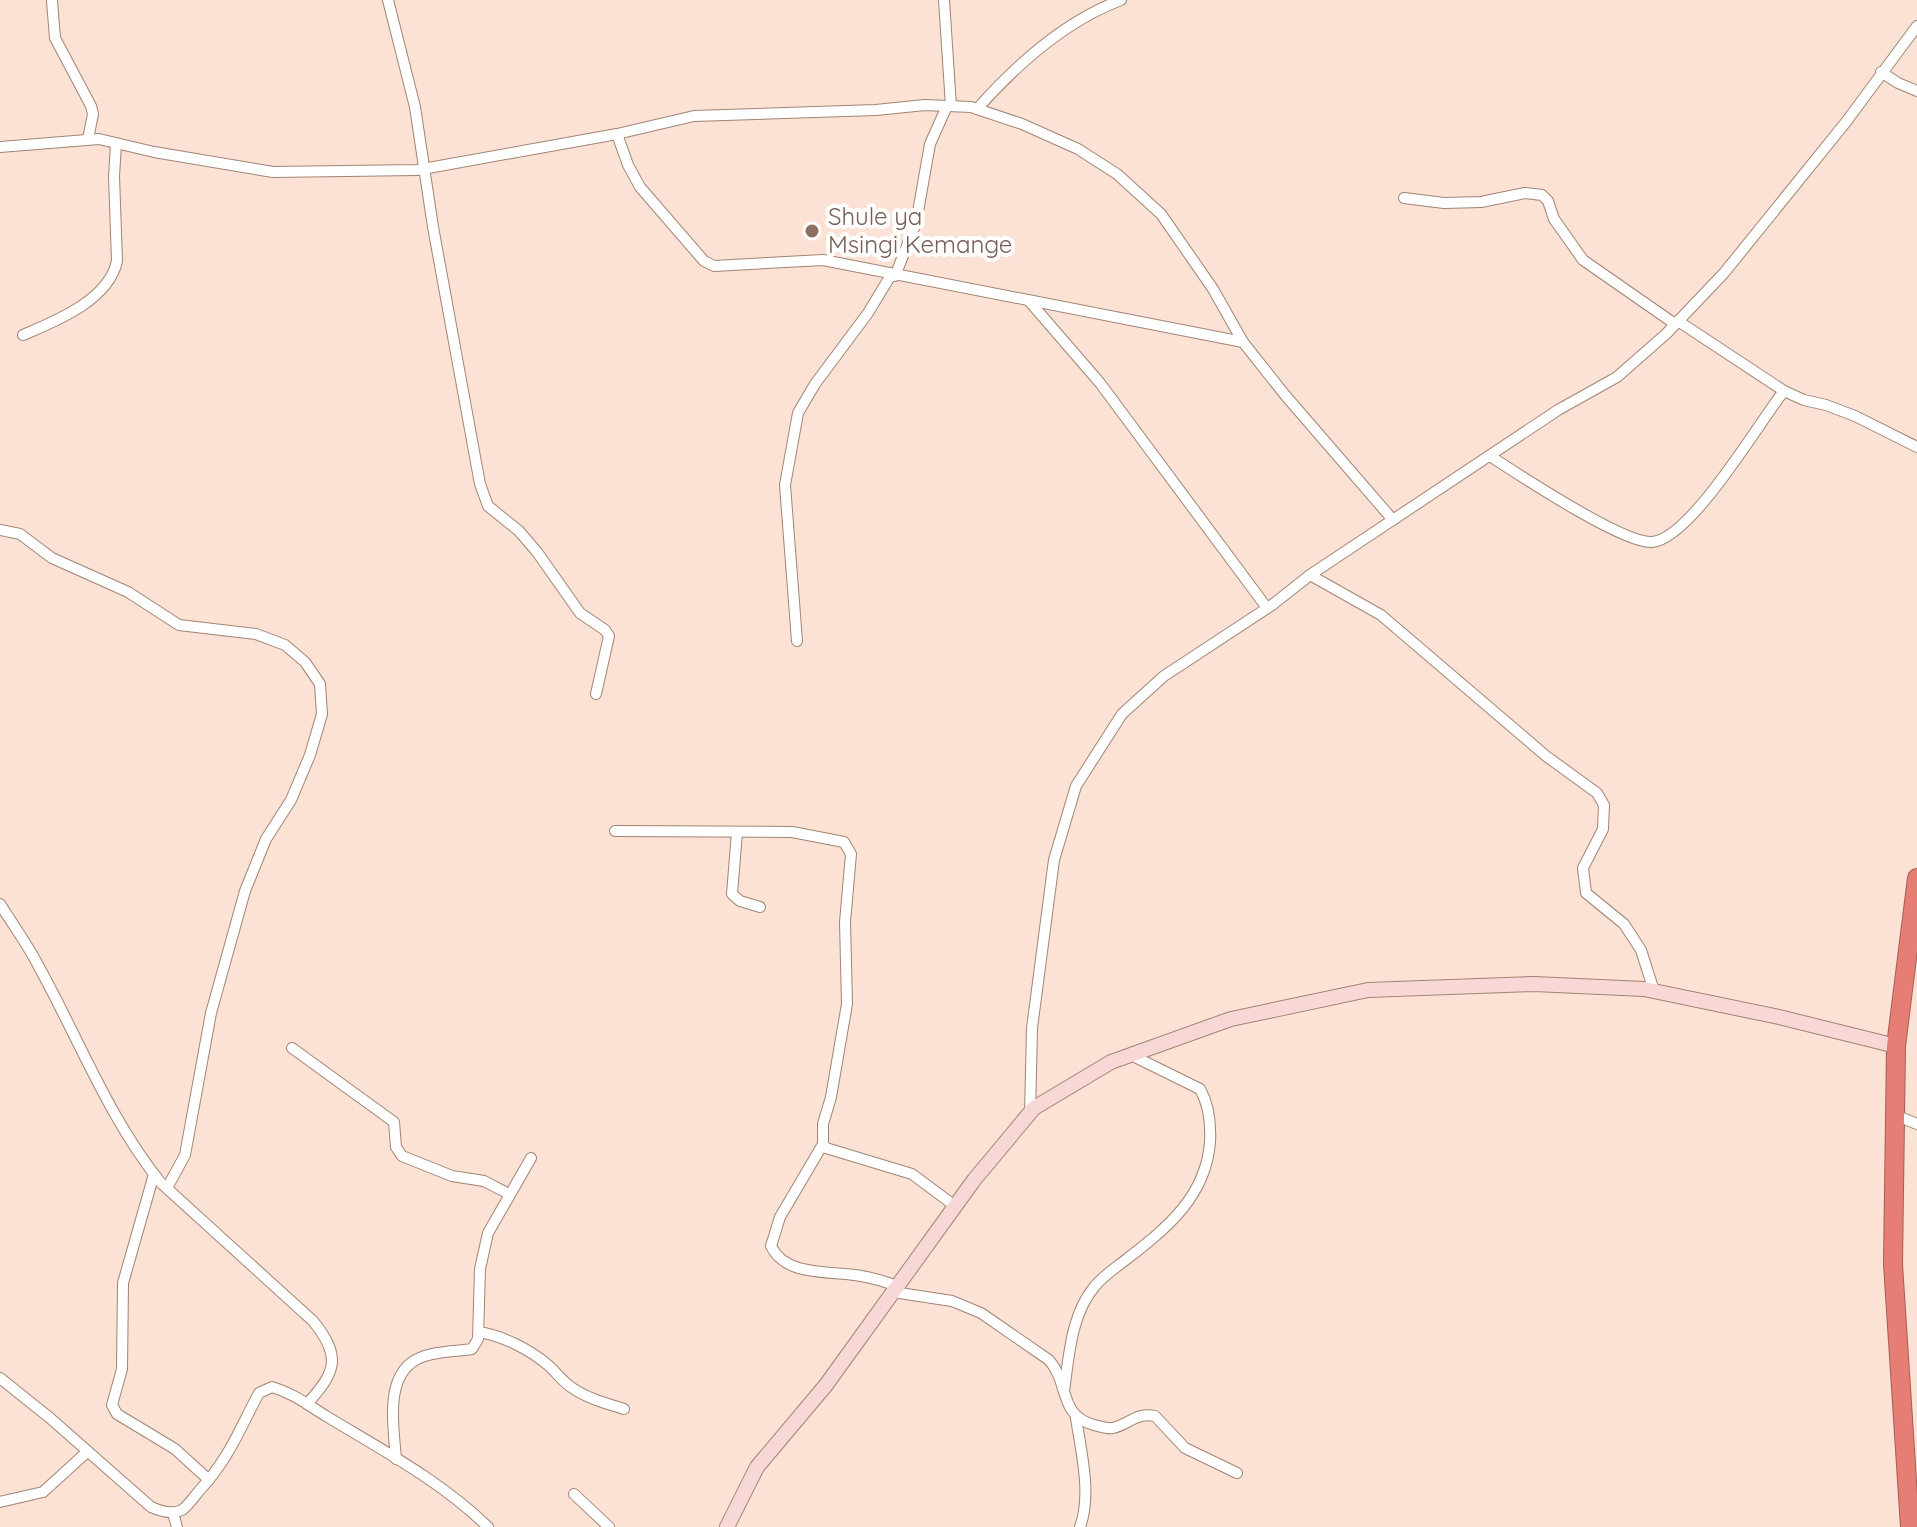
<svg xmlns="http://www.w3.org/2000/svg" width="1917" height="1527" viewBox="0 0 1917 1527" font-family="Quicksand,sans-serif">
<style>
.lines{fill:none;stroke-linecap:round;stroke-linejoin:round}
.street-casing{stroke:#a18474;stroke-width:12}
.secondary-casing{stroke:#a18474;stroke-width:16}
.highway-casing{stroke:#a65e56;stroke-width:20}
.street{stroke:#fff;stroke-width:10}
.secondary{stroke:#f8d8d6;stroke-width:14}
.highway{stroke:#e77e76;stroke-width:18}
.education-dot{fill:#8d6e63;stroke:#fff;stroke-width:3}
.labels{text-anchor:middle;stroke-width:8;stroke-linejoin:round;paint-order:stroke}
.education-label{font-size:24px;fill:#785e54;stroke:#fff;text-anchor:start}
</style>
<rect width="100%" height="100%" fill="#fce2d4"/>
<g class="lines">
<defs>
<g id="street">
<polyline points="388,0 415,107 433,227 480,484 488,506 519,531 537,552 580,613 605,630 609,636 596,694"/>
<polyline points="944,0 951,106"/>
<polyline points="52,1 55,38 91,106 93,114 88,139"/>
<polyline points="1881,72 1898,83 1917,91"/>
<path d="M977 109C1016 65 1065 21 1121 0"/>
<polyline points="617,134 628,165 640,187 704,261 714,266 823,260 1243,342"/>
<polyline points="0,147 99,139 154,152 273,172 417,170 617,134 694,116 876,110 925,105 971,107 1022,124 1078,149 1117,174 1161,214 1213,289 1243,342 1285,395 1393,520"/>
<polyline points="1404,198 1444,203 1481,202 1525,193 1542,195 1548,201 1554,219 1583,260 1675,324"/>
<polyline points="895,276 916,223 930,144 947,106"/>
<polyline points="1030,302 1100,383 1267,608"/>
<polyline points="1678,321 1784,391 1804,400 1826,405 1855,416 1917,447"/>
<path d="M23 335C56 321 109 300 117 261L114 176 116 144"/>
<path d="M1490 456C1518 474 1623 544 1652 542 1691 539 1759 422 1784 391"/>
<polyline points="0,530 20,534 52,558 128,592 179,625 256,634 285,645 305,662 320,684 322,714 310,755 291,800 266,839 245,891 211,1013 185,1155 167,1188"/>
<polyline points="1310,575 1381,615 1546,756 1597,793 1604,805 1603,829 1583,868 1586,893 1624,924 1641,950 1654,991"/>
<polyline points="797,641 785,485 798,413 815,384 868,313 891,275"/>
<polyline points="615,831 792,832 844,842 851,854 845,922 847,1004 831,1097 823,1124 823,1144 826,1148 912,1174 955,1206"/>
<polyline points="737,832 732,894 740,901 760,907"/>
<path d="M0 904C13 925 28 945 39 967 79 1039 109 1119 161 1183L313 1321C342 1357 336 1372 307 1404"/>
<polyline points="292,1048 394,1122 396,1147 402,1156 452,1176 484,1181 509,1194"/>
<polyline points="1030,1114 1032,1028 1054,860 1076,786 1122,714 1164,676 1272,605 1310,575 1558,410 1617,377 1666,334 1724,273 1846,122 1917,26"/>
<polyline points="1895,1115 1917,1124"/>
<path d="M823 1144 780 1217 771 1246C786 1278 832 1270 861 1276 874 1278 886 1282 897 1286"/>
<polyline points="154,1174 123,1283 122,1369 112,1405 117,1414 175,1449 209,1480"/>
<path d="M893 1292 952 1301 981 1313 1049 1360C1070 1384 1058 1415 1094 1425 1099 1426 1107 1429 1113 1428 1129 1424 1137 1412 1155 1416L1185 1448 1237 1473"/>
<path d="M479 1332C503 1336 529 1349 548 1365 556 1372 562 1381 571 1387 586 1398 605 1403 624 1409"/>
<path d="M0 1378 50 1418 151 1507C160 1511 172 1515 182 1510 188 1506 194 1497 199 1491 229 1459 239 1430 259 1393L272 1387C293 1393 308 1405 326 1416 382 1450 441 1481 488 1527"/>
<path d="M1064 1391C1069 1356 1071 1314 1095 1286 1104 1275 1117 1267 1128 1258 1168 1227 1206 1196 1210 1142 1211 1124 1209 1105 1200 1089L1131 1055"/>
<path d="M1076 1418C1081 1452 1092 1494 1080 1527"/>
<path d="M396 1459C394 1431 385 1383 411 1363 426 1351 454 1352 472 1349L478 1339 480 1269 488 1233 531 1158"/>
<polyline points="574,1494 609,1527"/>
<polyline points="0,1502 43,1492 87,1452"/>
<polyline points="173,1513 177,1527"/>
</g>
<polyline id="secondary" points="727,1527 757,1467 826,1385 974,1180 1034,1108 1111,1062 1231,1019 1368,990 1534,984 1644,989 1779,1017 1896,1046"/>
<polyline id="highway" points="1910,1527 1893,1264 1896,1046 1917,878"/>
</defs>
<use href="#street" class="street-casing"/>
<use href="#secondary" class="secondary-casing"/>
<use href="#highway" class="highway-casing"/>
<use href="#street" class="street"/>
<use href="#secondary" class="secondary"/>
<use href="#highway" class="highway"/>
</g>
<circle class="education-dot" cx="812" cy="231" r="8"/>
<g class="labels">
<g class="education-label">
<text x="828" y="225">Shule ya<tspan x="828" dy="28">Msingi Kemange</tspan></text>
</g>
</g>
</svg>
